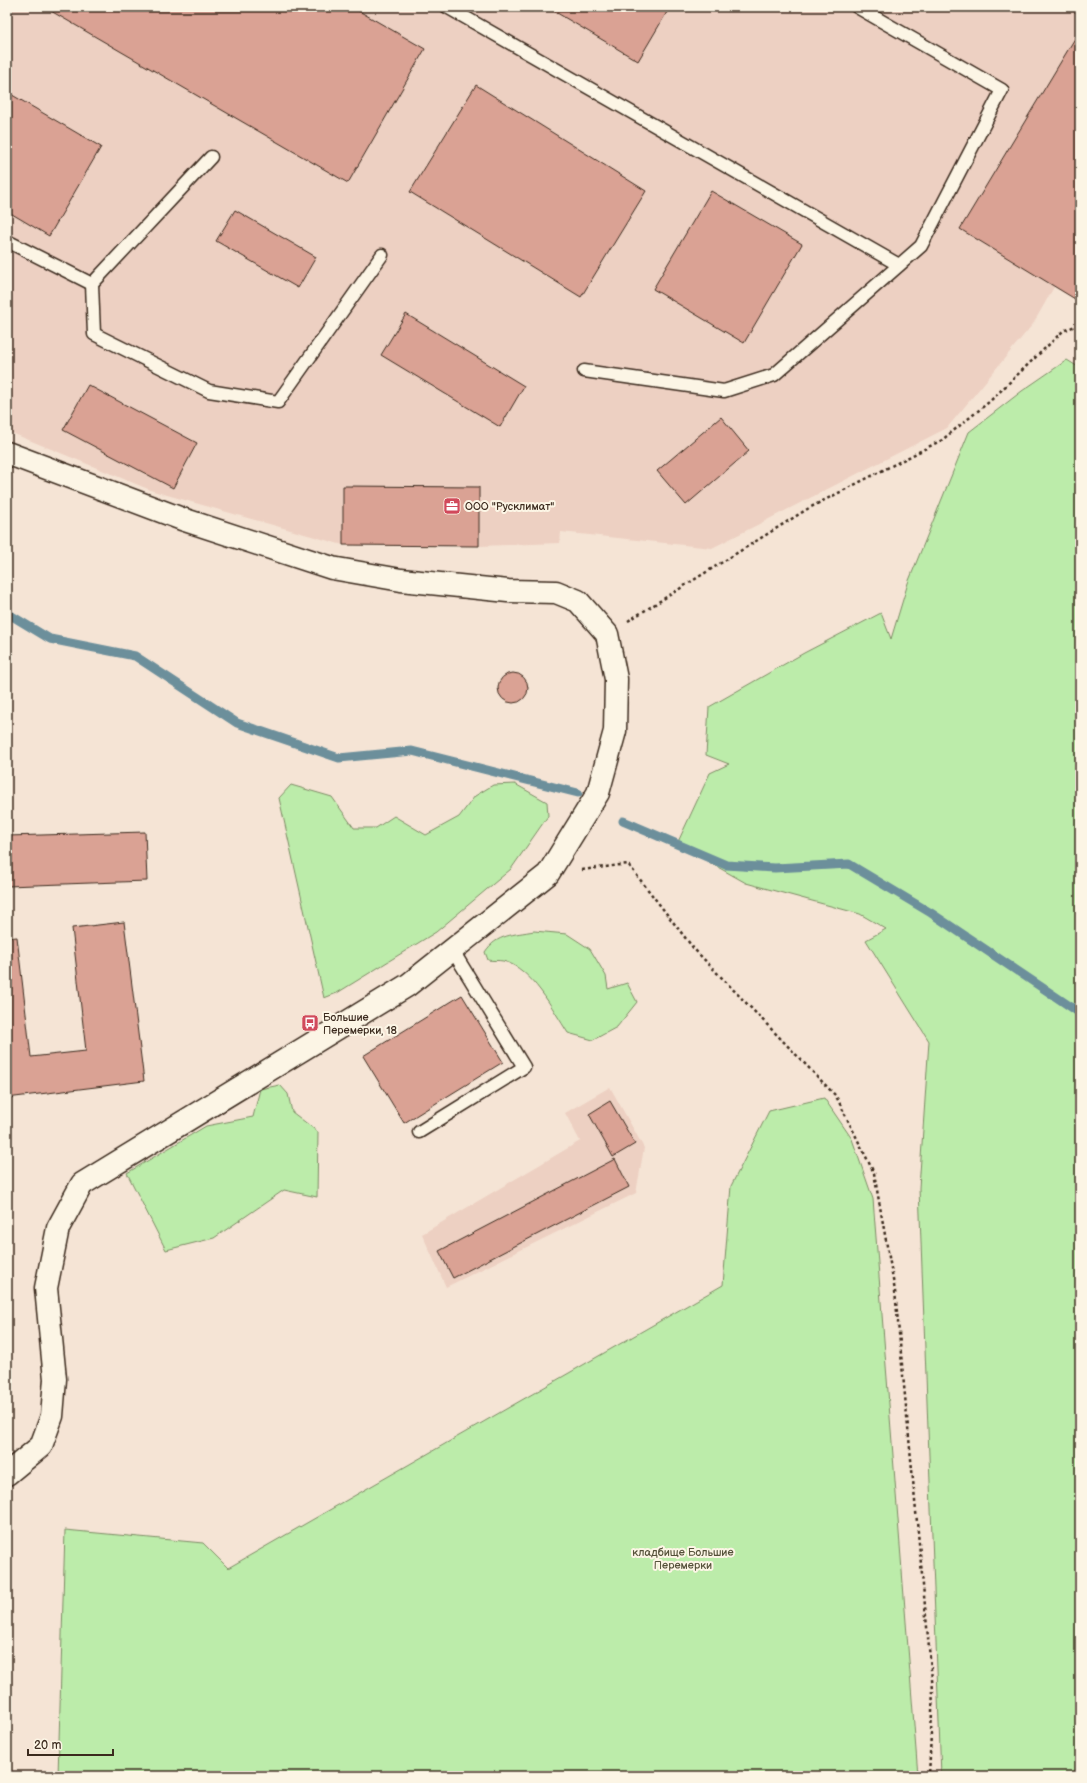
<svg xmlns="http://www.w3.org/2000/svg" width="1087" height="1783" viewBox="0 0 1087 1783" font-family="'Balsamiq Sans',sans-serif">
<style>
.built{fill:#edd0c2}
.green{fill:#bcecaa;stroke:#7c8b64}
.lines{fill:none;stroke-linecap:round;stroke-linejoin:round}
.stream{stroke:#6c8f9b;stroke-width:9}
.building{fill:#daa294;stroke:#3b2a1e}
.lane-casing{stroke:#3b2a1e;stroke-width:15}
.street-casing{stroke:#3b2a1e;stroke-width:25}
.path{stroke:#3b2a1e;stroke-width:2.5;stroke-dasharray:3 3;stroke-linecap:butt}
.lane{stroke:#fcf5e5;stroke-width:12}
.street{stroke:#fcf5e5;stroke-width:22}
.labels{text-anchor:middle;stroke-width:4;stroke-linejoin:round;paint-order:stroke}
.poi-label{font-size:11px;fill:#3b2a1e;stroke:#fcf5e5;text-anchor:start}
.park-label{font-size:11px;fill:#55513a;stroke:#fcf5e5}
</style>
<rect width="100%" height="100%" fill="#f5e4d5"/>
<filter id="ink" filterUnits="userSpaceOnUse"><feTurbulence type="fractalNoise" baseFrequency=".025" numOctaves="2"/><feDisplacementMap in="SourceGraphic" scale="8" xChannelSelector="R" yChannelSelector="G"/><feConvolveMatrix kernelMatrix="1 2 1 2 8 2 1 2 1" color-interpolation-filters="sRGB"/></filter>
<g filter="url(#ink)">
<g class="built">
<polygon points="7,7 1080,7 1080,302 1054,287 1033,324 947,428 712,548 561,532 560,543 479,546 343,545 153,491 7,431"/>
<polygon points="610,1087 644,1148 636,1193 446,1287 422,1234 580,1141 565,1113"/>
</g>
<g class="green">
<polygon points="1067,360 1080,368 1080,1776 941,1776 919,1188 929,1041 866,940 886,929 860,914 746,883 677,844 710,773 729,764 706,755 709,707 804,653 881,613 891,639 908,583 969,432 1022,391"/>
<polygon points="515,784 547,802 548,816 511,869 436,932 337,993 324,998 279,798 291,785 332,797 354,828 376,828 394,816 426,835 459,817 475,796 493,785"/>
<path d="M534 931 567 934 590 949 606 976 608 989 627 983 637 1002 617 1027 593 1040 568 1033C553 1010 532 968 503 961 498 960 493 961 488 960L485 952C497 934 513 935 534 931Z"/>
<polygon points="280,1085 288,1094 292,1112 318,1132 317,1197 284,1190 214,1238 166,1250 127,1173 206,1126 253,1117 260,1089"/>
<polygon points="824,1098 852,1139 873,1199 918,1776 58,1776 65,1530 203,1543 228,1568 723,1285 731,1186 769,1111"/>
</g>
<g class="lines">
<g class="stream">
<polyline points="7,613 50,639 135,656 237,723 339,758 412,751 578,793"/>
<polyline points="623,821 726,865 775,868 849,864 931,913 1080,1013"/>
</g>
</g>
<g class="building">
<polygon points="44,7 352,7 425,49 348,183"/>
<polygon points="547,7 670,7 638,61"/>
<polygon points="1080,30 1080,302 960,229"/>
<polygon points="476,85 646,191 581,297 410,192"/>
<polygon points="7,92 101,147 49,236 7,211"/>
<polygon points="711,191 802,244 744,343 653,289"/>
<polygon points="235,210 316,257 298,288 216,241"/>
<polygon points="406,314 524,386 500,427 381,355"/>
<polygon points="88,385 197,443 173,488 63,430"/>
<polygon points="721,417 749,451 686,505 657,471"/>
<polygon points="343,486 479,487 479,546 343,545"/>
<circle cx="513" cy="688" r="15"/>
<polygon points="145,832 147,881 7,886 7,836"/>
<polygon points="124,922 144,1081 7,1098 7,938 17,937 31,1057 86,1051 72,928"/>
<polygon points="462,995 503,1062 404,1123 363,1056"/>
<polygon points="610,1101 635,1144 613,1157 589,1114"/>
<polygon points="615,1159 629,1187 453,1278 439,1251"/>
</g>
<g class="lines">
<defs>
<g id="lane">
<polyline points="447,7 899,265"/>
<polyline points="7,241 92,284 211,157"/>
<polyline points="92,284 94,334 209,391 278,402 382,255"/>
<polyline points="584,371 724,391 774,375 921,246 1002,90 857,7"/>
<polyline points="419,1132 524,1067 453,951"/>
</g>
<polyline id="street" points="7,453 182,519 332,568 401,580 508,591 556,592 578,601 607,634 616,679 615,731 598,793 548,874 408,985 82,1184 58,1228 46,1288 55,1379 52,1416 41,1446 7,1474"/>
</defs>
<use href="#lane" class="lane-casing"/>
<use href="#street" class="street-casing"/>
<g class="path">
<polyline points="628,621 809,508 942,440 989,402 1063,331 1080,324"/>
<polyline points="582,870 628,864 694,949 836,1096 874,1173 895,1291 933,1690 929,1776"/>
</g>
<use href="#lane" class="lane"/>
<use href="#street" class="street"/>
</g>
</g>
<defs>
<symbol id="office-square" viewBox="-11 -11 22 22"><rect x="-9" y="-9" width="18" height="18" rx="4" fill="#d1495b" stroke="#fcf5e5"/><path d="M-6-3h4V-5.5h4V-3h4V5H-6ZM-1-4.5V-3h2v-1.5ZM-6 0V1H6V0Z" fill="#fff"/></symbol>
<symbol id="bus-square" viewBox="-11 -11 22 22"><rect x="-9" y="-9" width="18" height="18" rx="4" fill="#d1495b" stroke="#fcf5e5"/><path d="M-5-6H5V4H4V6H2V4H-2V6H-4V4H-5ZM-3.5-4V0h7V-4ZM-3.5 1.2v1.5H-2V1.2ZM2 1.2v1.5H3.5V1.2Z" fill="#fff"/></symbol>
</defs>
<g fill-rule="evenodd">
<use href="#office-square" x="442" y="496" width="20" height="20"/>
<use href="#bus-square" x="300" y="1013" width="20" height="20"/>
</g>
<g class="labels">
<g class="poi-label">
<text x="465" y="510">ООО "Русклимат"</text>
<text x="323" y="1021">Большие<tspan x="323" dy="13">Перемерки, 18</tspan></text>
</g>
<g class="park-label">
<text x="683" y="1556">кладбище Большие<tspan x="683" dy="13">Перемерки</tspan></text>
</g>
</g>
<rect width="1087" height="1783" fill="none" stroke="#fcf5e5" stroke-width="24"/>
<rect x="12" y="12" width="1063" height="1759" fill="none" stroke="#3b2a1e" stroke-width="1.5" filter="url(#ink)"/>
<path d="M28 1749v6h85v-6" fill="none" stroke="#3b2a1e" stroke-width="2"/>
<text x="34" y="1749" font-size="12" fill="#3b2a1e" stroke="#fcf5e5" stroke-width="3" paint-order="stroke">20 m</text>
</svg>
